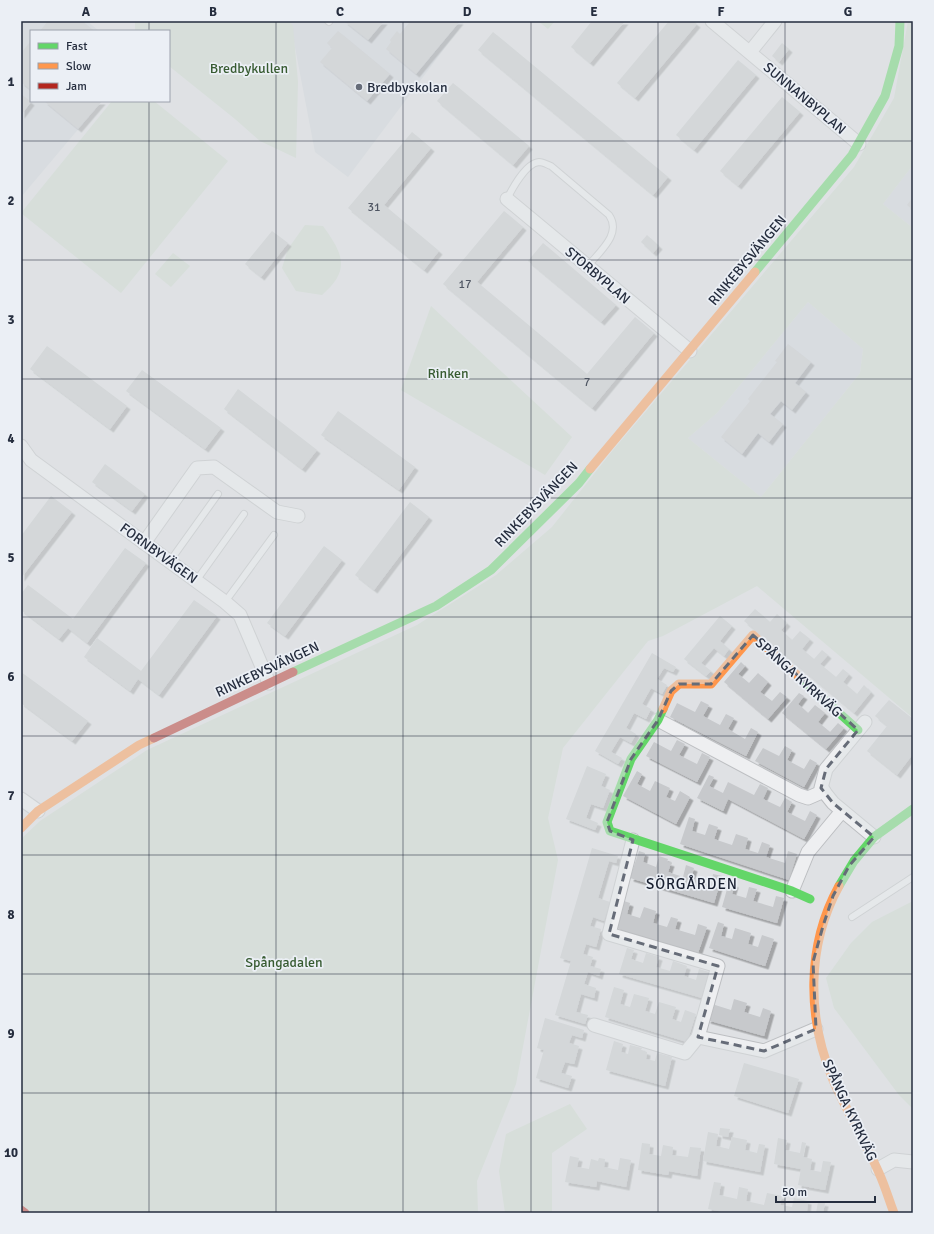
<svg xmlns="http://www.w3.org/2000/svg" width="934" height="1234" viewBox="0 0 934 1234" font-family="Signika,sans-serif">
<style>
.built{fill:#d0d4db}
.green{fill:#ced9ce;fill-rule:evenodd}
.building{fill:#c7c9cc;filter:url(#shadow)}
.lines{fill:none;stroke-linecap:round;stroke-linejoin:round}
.lane-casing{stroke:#bdbfc2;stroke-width:8}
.street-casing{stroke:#bdbfc2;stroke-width:15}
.lane{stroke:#eeeff1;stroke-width:6}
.street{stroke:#eeeff1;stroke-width:13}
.fast{stroke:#63d668;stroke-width:9}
.slow{stroke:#ff974d;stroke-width:9}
.jam{stroke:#b3261e;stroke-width:9}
.marked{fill:none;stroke:#666c78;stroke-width:3;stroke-dasharray:8 5;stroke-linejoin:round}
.grid{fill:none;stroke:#252d3e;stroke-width:1;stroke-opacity:0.55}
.poi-dot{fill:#666c78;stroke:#ebeff5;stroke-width:1.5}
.labels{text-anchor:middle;stroke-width:3.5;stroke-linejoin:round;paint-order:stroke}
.number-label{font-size:12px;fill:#4e5562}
.park-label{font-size:14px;fill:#375b31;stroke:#ebeff5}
.poi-label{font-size:14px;fill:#252d3e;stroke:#ebeff5;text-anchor:start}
.street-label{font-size:14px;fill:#252d3e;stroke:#ebeff5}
.neighbourhood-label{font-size:15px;letter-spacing:1px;fill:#171e2f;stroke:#ebeff5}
.neatline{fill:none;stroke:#252d3e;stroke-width:1.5}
.grid-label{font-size:13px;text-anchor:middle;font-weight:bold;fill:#252d3e}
</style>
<defs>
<filter id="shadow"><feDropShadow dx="3.5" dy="3.5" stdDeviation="0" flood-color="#0004"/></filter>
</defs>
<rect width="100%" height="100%" fill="#dfe1e4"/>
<g class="built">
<polygon points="21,21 87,21 99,31 31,31 31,101 102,101 21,197"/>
<polygon points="290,21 465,21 348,177 315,152"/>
<polygon points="913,165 913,228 883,204"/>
<polygon points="808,302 863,349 860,373 761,497 688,438 717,413"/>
</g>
<g class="green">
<polygon points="135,21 289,21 293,26 298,82 296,158 260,141 235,119 169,66 169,31 135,31"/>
<polygon points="538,21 555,21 548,29"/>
<path d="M908 21H913V165L883 204 913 228V718L757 586 663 636 648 641 563 748 548 818 558 860 516 1084 477 1181 478 1213H21V839L40 821 147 750 417 625 496 575 552 527 613 450 854 167 894 98ZM808 302 863 349 860 373 761 497 688 438 717 413Z"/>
<polygon points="112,101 154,101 228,161 121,293 21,213"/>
<path d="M305 225 323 226C343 254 351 270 322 295L296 291 282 268 288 249Z"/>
<polygon points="173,253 190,266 171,287 155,274"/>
<polygon points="431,306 572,437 545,475 401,390"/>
<polygon points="913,901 913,1109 899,1095 834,1008 826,978 851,943 872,922"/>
<polygon points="570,1104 587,1129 552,1153 552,1213 505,1213 499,1171 506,1134"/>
</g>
<g class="building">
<polygon points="48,21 82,21 94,31 40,31"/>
<polygon points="344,21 384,21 368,40"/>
<polygon points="406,21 460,21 416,74 386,49 391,42 390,40 397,31 400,34 409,23"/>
<polygon points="592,21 625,21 590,63 571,47"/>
<polygon points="669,21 693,21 697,24 635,98 617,83"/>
<polygon points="338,31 390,74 367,101 320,62 332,48 327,43"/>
<polygon points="493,32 668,177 653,195 478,50"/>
<polygon points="31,41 31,90 21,82 21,53"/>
<polygon points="782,43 789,49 779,62 772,56"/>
<polygon points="738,60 756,75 694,150 676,135"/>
<polygon points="453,83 529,146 513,165 437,101"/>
<polygon points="21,94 31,102 21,115"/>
<polygon points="782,97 800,112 738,186 720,171"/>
<polygon points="44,101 102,101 78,129"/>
<polygon points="412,132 431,148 384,205 439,251 424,270 348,208"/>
<polygon points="913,197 913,210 907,205"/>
<polygon points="504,211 523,227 477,282 587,374 635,317 654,333 592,408 443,284"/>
<polygon points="272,231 288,243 261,277 245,264"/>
<polygon points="647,235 659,246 653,253 641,242"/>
<polygon points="543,243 616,305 601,322 528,261"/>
<polygon points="788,344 811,362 795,383 806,392 792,410 781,401 770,414 783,424 769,442 758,433 742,454 721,437 750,401 748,399 777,362 775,361"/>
<polygon points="47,346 127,406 110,429 30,369"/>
<polygon points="142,370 221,428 205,449 126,391"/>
<polygon points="238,389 317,450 302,469 224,409"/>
<polygon points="338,411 415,467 399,490 321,435"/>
<polygon points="105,464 145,494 132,511 92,482"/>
<polygon points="51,496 72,512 21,578 21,536"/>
<polygon points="410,502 429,517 374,590 355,575"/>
<polygon points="324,546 342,560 285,636 267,623"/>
<polygon points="125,548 146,563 87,643 68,628 59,639 21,610 21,594 28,585 73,619"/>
<polygon points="194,600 217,616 159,695 138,679 130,691 84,657 97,638 141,671"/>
<polygon points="755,609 770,622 777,614 787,623 781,630 792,640 800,631 810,639 802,649 814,659 822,650 828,655 820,664 836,677 843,669 849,674 843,682 857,694 864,685 871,692 854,713 744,621"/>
<polygon points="720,616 732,626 720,641 729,649 724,656 714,648 701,663 711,671 706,676 684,659"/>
<polygon points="652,653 676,667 673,672 664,668 657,679 667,685 662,694 651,688 642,704 651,709 646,719 634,713 626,728 636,734 631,743 620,737 611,752 622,758 618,764 595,751"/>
<polygon points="741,662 745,666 738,674 749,683 758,673 768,682 760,692 772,701 780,692 787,697 768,719 724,682"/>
<polygon points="21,672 88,721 72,741 21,703"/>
<polygon points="799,693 804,696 798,704 808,713 815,705 825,713 818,722 830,732 838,723 844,728 826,749 782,713"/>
<polygon points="889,700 913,719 913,754 897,775 867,751 887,726 875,716"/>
<polygon points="701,701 709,705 703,716 720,725 726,714 734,718 728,729 745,739 751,728 758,732 746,756 670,717 677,703 695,712"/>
<polygon points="677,740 685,744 679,755 697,764 702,753 710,757 697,782 646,756 654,742 671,751"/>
<polygon points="785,746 792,750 787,760 804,769 810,759 817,763 804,787 755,761 763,748 779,756"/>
<polygon points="587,766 606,774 601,786 610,790 603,808 591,804 586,818 598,823 595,830 566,819"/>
<polygon points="637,771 642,774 637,784 650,791 655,781 670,788 666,797 675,801 680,791 690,797 676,824 623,796"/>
<polygon points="709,775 714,777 709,786 723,793 728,782 754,795 760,784 768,788 763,799 780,807 785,798 792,802 787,812 805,821 810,811 817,815 804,839 728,799 723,811 697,798"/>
<polygon points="689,817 695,819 692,831 705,835 709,824 718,827 714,839 732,845 736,834 748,838 745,849 758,853 762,842 770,845 766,857 785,863 788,851 797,854 789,880 680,844"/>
<polygon points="592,848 618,856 616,863 609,861 598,898 610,902 604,921 593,917 590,926 601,929 596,947 586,944 583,954 593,957 590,966 601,969 599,976 588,972 584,984 596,988 594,998 581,994 576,1012 588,1015 585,1024 555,1015 571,961 560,958"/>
<polygon points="639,851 645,853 643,862 656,867 659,856 668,859 667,862 671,863 668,872 683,877 686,865 694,868 691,878 711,884 713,874 722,876 714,903 630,878"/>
<polygon points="729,882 735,884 732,894 746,898 749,887 757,889 753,901 773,907 776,896 784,898 777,923 722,907"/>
<polygon points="624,901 630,903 627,914 640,918 644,907 656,911 653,923 667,927 671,917 678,919 675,929 695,935 698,924 707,927 698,953 616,928"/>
<polygon points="718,922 724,924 721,936 732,939 735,928 751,933 748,944 758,947 762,935 774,939 765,966 709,948"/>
<polygon points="627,948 634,950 631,959 643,963 646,953 659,957 656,967 670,971 673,961 687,966 684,976 696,980 699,969 709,972 702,998 619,974"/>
<polygon points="614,987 624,990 620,1004 630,1007 634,994 649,998 645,1011 655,1014 659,1002 676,1007 672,1019 681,1022 685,1010 696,1014 687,1042 605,1017"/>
<polygon points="734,999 747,1003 744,1012 760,1017 763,1008 771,1011 764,1036 707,1020 712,1004 731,1010"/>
<polygon points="545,1018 584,1030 582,1038 572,1035 569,1043 579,1046 574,1064 565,1062 561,1073 572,1076 568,1088 536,1078 544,1050 537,1048"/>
<polygon points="614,1041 623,1044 621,1052 628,1054 630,1045 642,1048 641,1050 647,1052 646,1059 655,1061 657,1053 672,1057 665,1086 606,1070"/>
<polygon points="744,1063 799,1079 788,1113 734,1096"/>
<polygon points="720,1128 730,1129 728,1137 719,1135"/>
<polygon points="708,1132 718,1134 716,1146 729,1149 732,1137 747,1140 745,1150 757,1153 759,1144 765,1145 760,1172 703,1161"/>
<polygon points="778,1138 787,1140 785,1150 800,1153 802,1142 806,1143 803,1157 812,1159 810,1170 821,1172 823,1161 831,1162 825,1190 798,1185 801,1169 774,1164"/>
<polygon points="642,1143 650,1144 649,1154 661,1156 663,1145 673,1147 672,1155 688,1157 690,1147 701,1148 697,1176 669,1171 668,1175 638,1170"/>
<polygon points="570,1156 579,1158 577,1167 589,1169 591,1159 598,1161 599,1158 605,1159 604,1167 618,1170 620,1158 631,1160 626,1187 597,1181 596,1187 565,1182"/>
<polygon points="714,1182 721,1183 719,1195 737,1199 739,1187 748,1189 746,1201 764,1205 767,1193 782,1196 780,1205 792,1207 794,1198 808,1201 807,1211 815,1213 729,1213 708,1209"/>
<polygon points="818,1202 825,1203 823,1213 816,1213"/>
</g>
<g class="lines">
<defs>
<g id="lane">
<polyline points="328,21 329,22"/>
<path d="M507 199C512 189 526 163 539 162 543 162 548 165 551 166L609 215C622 234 600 251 588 266"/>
<polyline points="170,561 218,494"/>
<polyline points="196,581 244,514"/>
<polyline points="225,602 274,535"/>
<polyline points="852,917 913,877"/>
</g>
<g id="street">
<polyline points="712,21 859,144"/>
<polyline points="750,52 775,21"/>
<polyline points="507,199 690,351"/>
<polyline points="21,446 31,460 225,602 240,615 269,683"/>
<polyline points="144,543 197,468 214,467 277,512 298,516"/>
<polyline points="658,720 799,795 808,798 824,791"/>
<polyline points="865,722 826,769 821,788 833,803 874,837"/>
<polyline points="21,799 38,811"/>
<polyline points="792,891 808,852 842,811"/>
<polyline points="594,1025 685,1053 698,1037 718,966 609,934 633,840"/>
<polyline points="698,1037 764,1051 816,1029"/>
<polyline points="878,1169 894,1160 913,1162"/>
</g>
</defs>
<use href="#lane" class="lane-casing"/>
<use href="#street" class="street-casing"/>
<use href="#lane" class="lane"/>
<use href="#street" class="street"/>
<g class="fast">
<polyline points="755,272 852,155 885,96 899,46 900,21"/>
<polyline points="293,672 436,606 491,570 579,483 590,469"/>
<polyline points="798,676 858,730"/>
<polyline points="663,709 658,720 631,759 607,822 610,831 792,891 810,899"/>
<polyline points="839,886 854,861 874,837 913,809"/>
</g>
<g class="slow">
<polyline points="590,469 755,272"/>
<polyline points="663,709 671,691 679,684 711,684 753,635 798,676"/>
<polyline points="21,828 38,811 139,745 154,738"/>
<path d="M839 886C806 946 807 1018 833 1080 847 1112 865 1141 879 1173 885 1186 889 1200 894 1213"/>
</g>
<g class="jam">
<polyline points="154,738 293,672"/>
<polyline points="21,1210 25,1213"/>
</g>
</g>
<path d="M0 0H934V1234H0ZM753 635 858 730 826 769 821 788 833 803 874 837 849 866 833 896 823 926 813 962 816 1029 764 1051 698 1037 718 966 609 934 633 840 610 831 607 822 631 759 658 720 671 691 679 684H711Z" fill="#dfe1e4" fill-opacity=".55" fill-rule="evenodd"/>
<path class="marked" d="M753 635 858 730 826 769 821 788 833 803 874 837 849 866 833 896 823 926 813 962 816 1029 764 1051 698 1037 718 966 609 934 633 840 610 831 607 822 631 759 658 720 671 691 679 684H711Z"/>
<path class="grid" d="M149 21V31M276 21V1213M403 21V1213M531 21V1213M658 21V1213M785 21V1213M149 101V1213M21 141H913M21 260H913M21 379H913M21 498H913M21 617H913M21 736H913M21 855H913M21 974H913M21 1093H913"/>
<circle class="poi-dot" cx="359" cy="87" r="4"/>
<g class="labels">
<g class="number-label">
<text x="374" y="211">31</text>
<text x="465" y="288">17</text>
<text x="587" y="386">7</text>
</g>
<g class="park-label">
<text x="249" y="73">Bredbykullen</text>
<text x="448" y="378">Rinken</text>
<text x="284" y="967">Spångadalen</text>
</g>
<g class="poi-label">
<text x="367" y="92">Bredbyskolan</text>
</g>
<g class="street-label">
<text transform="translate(805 98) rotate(40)" y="5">SUNNANBYPLAN</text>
<text transform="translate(747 260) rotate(-50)" y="5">RINKEBYSVÄNGEN</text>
<text transform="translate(598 275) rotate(40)" y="5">STORBYPLAN</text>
<text transform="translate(536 504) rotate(-46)" y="5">RINKEBYSVÄNGEN</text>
<text transform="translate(159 553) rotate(36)" y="5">FORNBYVÄGEN</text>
<text transform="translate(267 669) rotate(-25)" y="5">RINKEBYSVÄNGEN</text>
<text transform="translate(799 677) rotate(42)" y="5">SPÅNGA KYRKVÄG</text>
<text transform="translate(850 1110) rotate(65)" y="5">SPÅNGA KYRKVÄG</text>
</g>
<g class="neighbourhood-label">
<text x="692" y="889">SÖRGÅRDEN</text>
</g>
</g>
<rect width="934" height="1234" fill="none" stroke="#ebeff5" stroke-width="44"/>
<rect x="30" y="30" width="140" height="72" fill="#ebeff5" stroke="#9ca1ac"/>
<rect x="38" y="43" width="20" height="6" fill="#63d668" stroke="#9ca1ac"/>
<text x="66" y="50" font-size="12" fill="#252d3e">Fast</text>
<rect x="38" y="63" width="20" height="6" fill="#ff974d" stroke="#9ca1ac"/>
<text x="66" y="70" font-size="12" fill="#252d3e">Slow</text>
<rect x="38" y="83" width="20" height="6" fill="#b3261e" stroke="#9ca1ac"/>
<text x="66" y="90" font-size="12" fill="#252d3e">Jam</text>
<path d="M776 1196v6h99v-6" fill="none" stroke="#252d3e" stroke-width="2"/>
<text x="782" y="1196" font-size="12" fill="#252d3e" stroke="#ebeff5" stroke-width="3" paint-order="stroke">50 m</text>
<rect x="22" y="22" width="890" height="1190" class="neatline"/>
<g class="grid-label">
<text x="86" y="16">A</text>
<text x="213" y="16">B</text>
<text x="340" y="16">C</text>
<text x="467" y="16">D</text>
<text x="594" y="16">E</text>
<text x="721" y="16">F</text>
<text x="848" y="16">G</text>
<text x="11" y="86">1</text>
<text x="11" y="205">2</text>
<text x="11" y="324">3</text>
<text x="11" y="443">4</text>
<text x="11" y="562">5</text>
<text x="11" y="681">6</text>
<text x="11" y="800">7</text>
<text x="11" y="919">8</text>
<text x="11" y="1038">9</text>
<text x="11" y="1157">10</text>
</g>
</svg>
